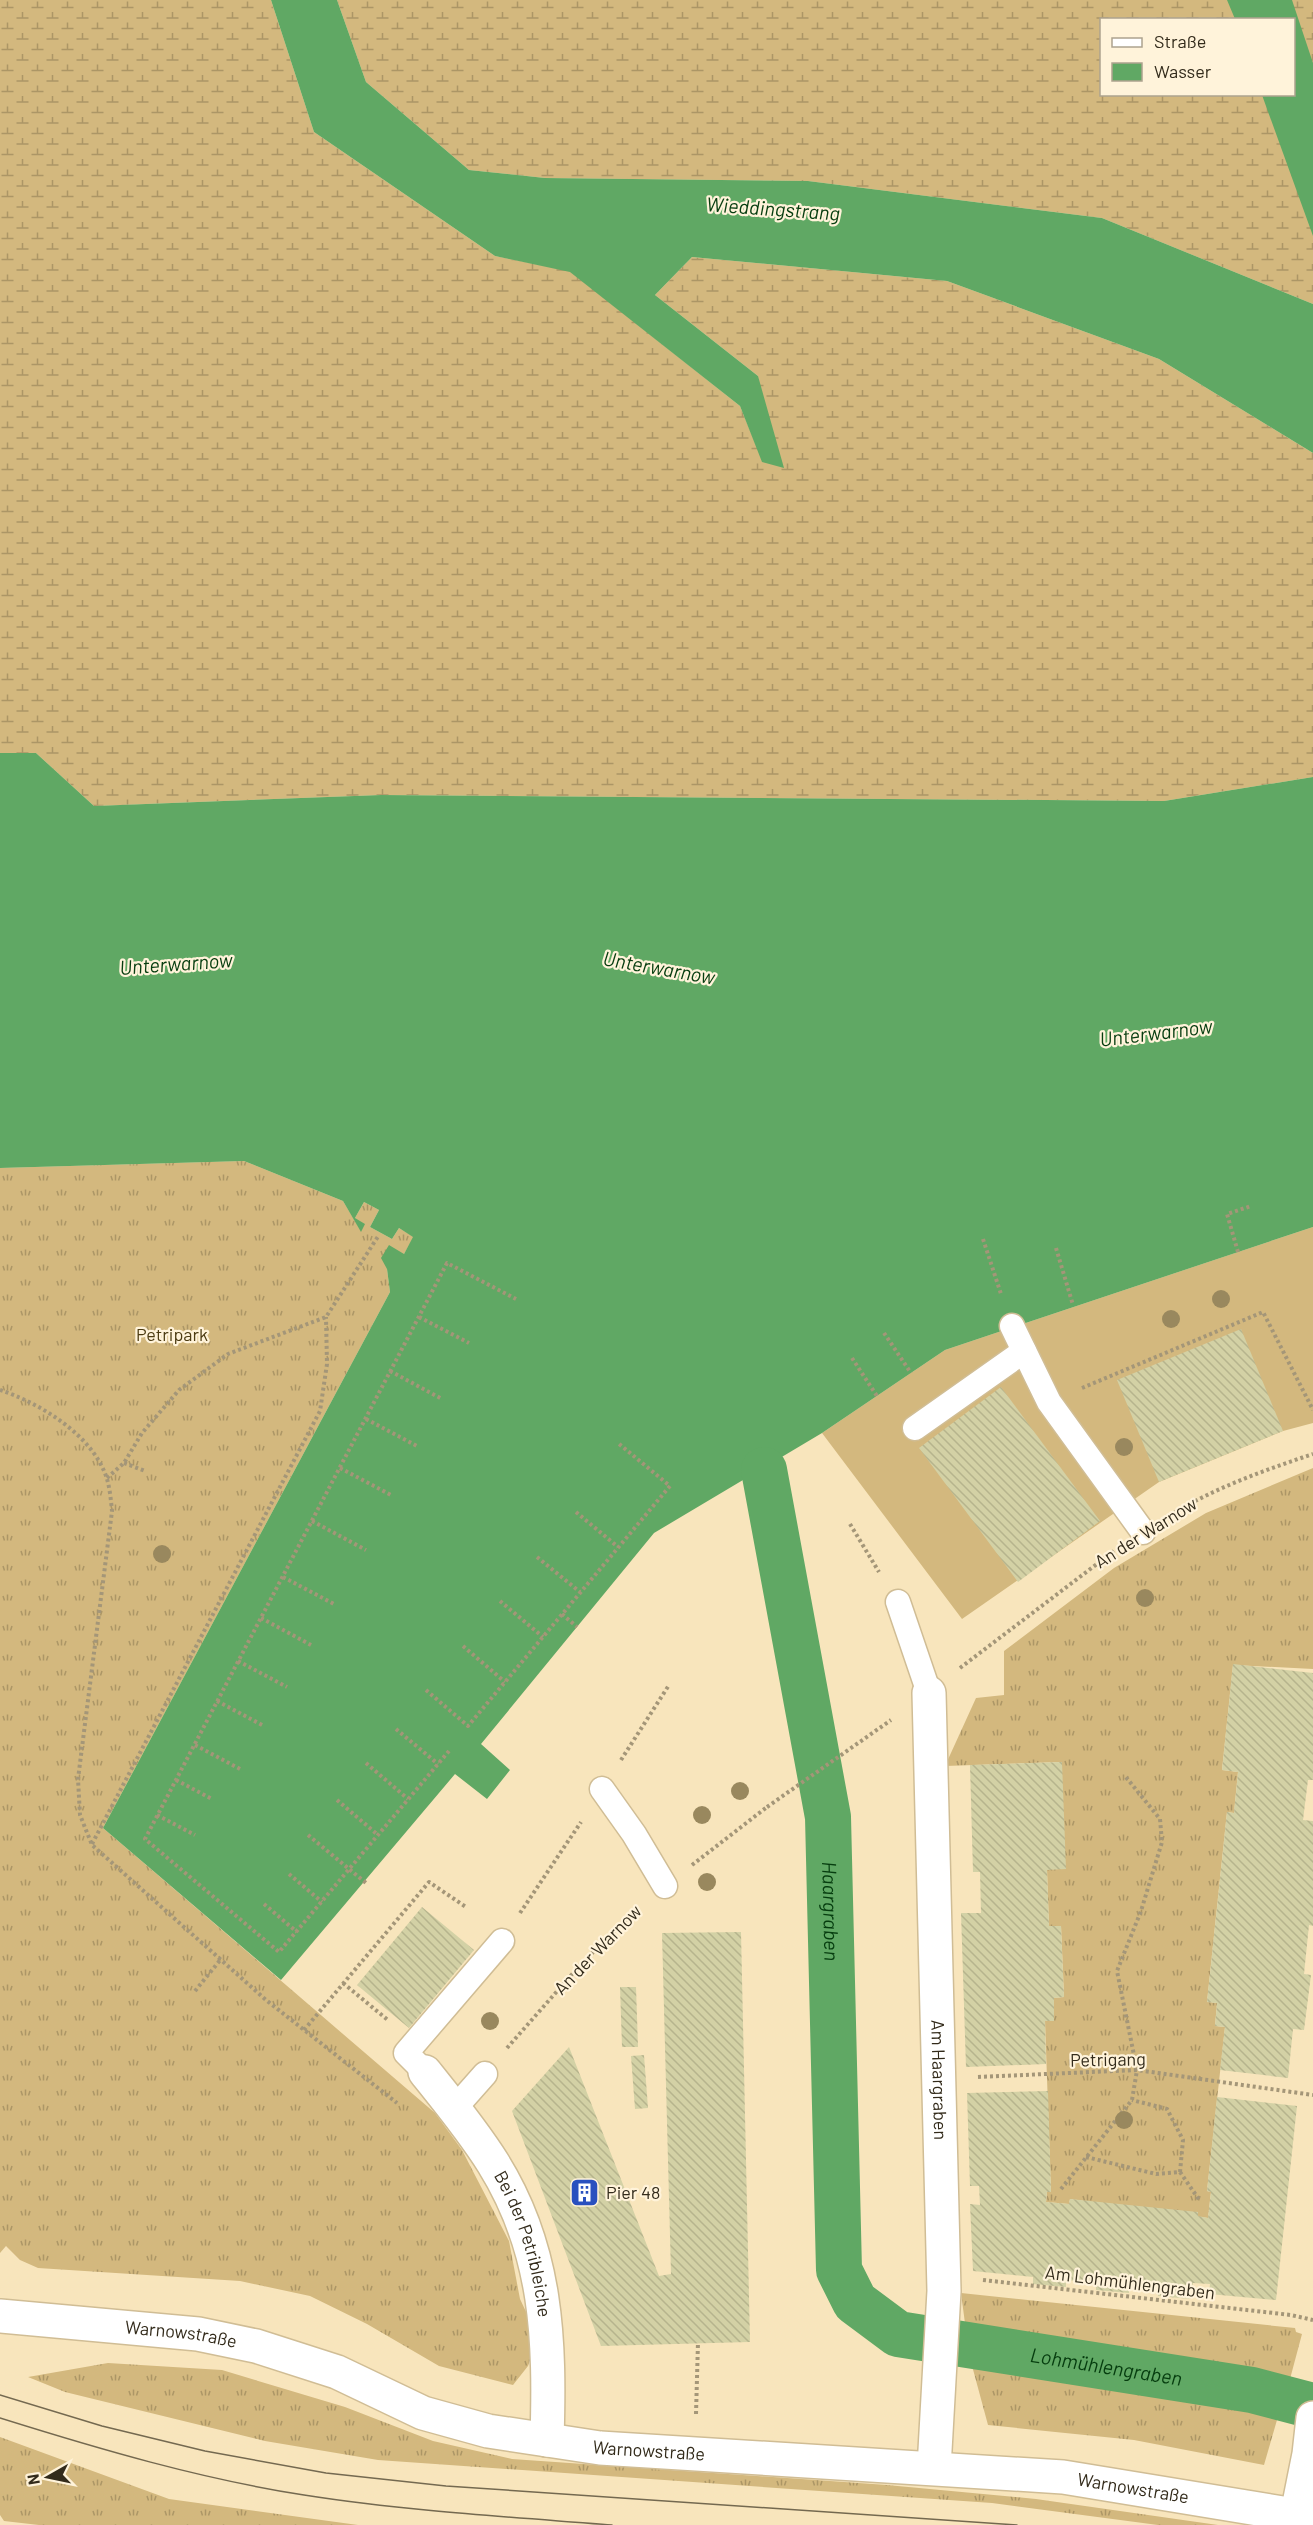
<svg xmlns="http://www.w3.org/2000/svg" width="1313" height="2525" viewBox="0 0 1313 2525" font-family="Barlow,sans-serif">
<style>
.grass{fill:url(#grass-tufts)}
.wetland{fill:url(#wetland-marsh);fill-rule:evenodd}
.pitch{fill:#d3b87e}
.water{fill:#60a864}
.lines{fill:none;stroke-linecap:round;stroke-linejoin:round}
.canal{stroke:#60a864;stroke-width:46}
.building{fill:url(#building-back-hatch)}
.service-casing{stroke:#d0bd95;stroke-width:27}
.minor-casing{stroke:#d0bd95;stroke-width:36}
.path{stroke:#a49678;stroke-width:4;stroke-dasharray:3 3;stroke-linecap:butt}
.service{stroke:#fff;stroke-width:24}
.minor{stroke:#fff;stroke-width:33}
.tram{stroke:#746950;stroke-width:1.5}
.tree{fill:#99885e}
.labels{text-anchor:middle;stroke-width:4.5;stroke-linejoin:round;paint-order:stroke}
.park-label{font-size:18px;fill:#4c3b12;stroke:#fff3da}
.street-label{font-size:18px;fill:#332b1b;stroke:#fff3da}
.poi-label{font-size:18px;fill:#332b1b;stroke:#fff3da;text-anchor:start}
.water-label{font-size:20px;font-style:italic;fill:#063d0f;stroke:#fff3da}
</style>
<defs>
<pattern id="grass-tufts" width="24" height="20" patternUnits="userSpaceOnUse" patternTransform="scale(1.5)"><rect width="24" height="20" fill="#d3b87e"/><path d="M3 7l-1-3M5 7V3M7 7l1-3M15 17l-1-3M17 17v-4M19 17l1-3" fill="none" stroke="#ac9666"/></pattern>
<pattern id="wetland-marsh" width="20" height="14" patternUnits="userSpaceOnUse" patternTransform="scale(1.5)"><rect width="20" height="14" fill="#d3b87e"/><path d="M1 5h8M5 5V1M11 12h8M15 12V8" fill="none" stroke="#ac9666"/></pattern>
<pattern id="building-back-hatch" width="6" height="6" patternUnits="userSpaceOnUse" patternTransform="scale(1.5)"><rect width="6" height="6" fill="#d3d1a5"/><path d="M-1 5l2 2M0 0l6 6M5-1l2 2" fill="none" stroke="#b6b48d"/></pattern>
</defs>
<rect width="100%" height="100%" fill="#f8e5bc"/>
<g class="grass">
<polygon points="244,1161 343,1201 361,1231 355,1218 364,1202 379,1210 370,1227 392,1239 399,1228 414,1237 404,1254 387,1269 390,1292 103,1828 435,2113 462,2150 509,2241 520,2299 538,2337 528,2366 513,2385 439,2366 367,2324 310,2296 240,2281 38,2268 20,2260 6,2246 0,2253 0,1168"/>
<polygon points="1313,1468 1313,1669 1233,1665 1222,1770 1238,1772 1234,1813 1227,1812 1207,2002 1217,2003 1215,2026 1225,2027 1207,2191 1211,2192 1208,2218 1070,2199 1069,2204 1046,2202 1047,2192 1051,2192 1045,2021 1054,2021 1054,1998 1064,1997 1061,1926 1049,1926 1047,1870 1061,1762 945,1766 976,1698 1004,1695 1004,1651 1114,1568 1206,1513"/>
<polygon points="961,2293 1295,2328 1296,2332 1302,2334 1290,2379 966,2331"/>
<polygon points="971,2362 1164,2388 1279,2413 1264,2465 1134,2440 988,2425"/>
<polygon points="108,2363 222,2370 345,2407 433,2441 512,2459 887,2485 1036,2499 1218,2525 1158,2525 992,2503 378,2460 265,2441 65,2392 28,2377"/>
<polygon points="0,2437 169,2499 358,2525 39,2525 4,2521 0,2515"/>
</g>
<g class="wetland">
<polygon points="0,0 271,0 314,132 495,256 570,271 740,406 763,462 758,376 655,295 692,257 947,281 1159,359 1313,453 1313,777 1164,801 381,795 94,806 36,753 0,753"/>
<path d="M337 0H1313V304L1102 218 808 181 545 178 469 170 366 82ZM1102 20H1294V94H1102Z"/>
</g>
<polygon class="pitch" points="1313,1227 1313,1423 1283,1431 1159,1482 962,1619 822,1433 945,1350"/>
<g class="water">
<polygon points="271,0 337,0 366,82 469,170 545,178 808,181 1102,218 1313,304 1313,453 1159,359 947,281 692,257 655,295 758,376 784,468 762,462 740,406 570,272 495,256 314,132"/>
<polygon points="1227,0 1292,0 1313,63 1313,236 1262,95 1294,94 1294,20 1235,19"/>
<polygon points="0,753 36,753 94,806 381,795 1164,801 1313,777 1313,1227 945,1350 822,1433 654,1533 481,1744 510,1770 487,1799 455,1774 281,1980 103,1828 390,1292 387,1269 381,1258 389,1245 404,1254 413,1237 399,1228 392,1239 370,1227 379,1210 364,1202 355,1218 365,1224 361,1232 343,1201 244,1161 0,1168"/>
</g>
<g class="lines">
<path class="canal" id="s1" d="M764 1470 828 1817 839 2270 855 2302 898 2334 1252 2390 1313 2406"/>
</g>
<g class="building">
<polygon points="1241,1329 1283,1431 1159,1482 1117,1380"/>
<polygon points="1001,1387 1100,1521 1018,1582 919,1448"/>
<polygon points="1233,1664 1313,1673 1313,1780 1308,1780 1303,1820 1313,1821 1313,1926 1309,1925 1304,1974 1311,1975 1304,2030 1293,2029 1288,2078 1220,2070 1225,2027 1215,2026 1217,2003 1207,2002 1227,1812 1234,1813 1238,1772 1222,1770"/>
<polygon points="1062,1762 1066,1869 1047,1870 1049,1926 1061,1926 1064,1997 1054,1998 1054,2021 1045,2021 1046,2064 966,2067 961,1913 981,1913 980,1872 973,1872 970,1765"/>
<polygon points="422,1907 474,1950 409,2028 357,1985"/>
<polygon points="741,1932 750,2342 601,2346 512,2111 569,2047 659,2276 671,2274 662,1933"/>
<polygon points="620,1987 636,1987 638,2047 622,2047"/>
<polygon points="644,2055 648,2108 635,2109 631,2056"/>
<polygon points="1048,2091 1051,2192 1047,2192 1046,2202 1069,2204 1070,2199 1198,2212 1198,2216 1208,2218 1211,2192 1207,2191 1217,2097 1297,2106 1276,2300 1209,2294 1210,2284 1193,2283 1191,2299 1158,2296 1159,2288 1129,2286 1129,2293 1096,2290 1096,2283 1066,2280 1066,2287 1033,2284 1033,2277 973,2271 970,2204 980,2205 979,2186 970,2186 967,2093"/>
</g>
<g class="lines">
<defs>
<g id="service">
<polyline points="1012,1326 1049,1402 1143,1532"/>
<polyline points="915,1428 1024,1351"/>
<polyline points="898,1602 929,1693"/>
<polyline points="602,1789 634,1834 665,1886"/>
<polyline points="425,2072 406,2053 502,1941"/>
<polyline points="454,2109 485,2074"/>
</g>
<g id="minor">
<path id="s2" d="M929 1693 944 2291 934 2468"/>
<path id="s3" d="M425 2072C449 2102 473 2131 493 2163 548 2251 550 2341 547 2440"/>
<path id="s4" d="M0 2316 198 2334 256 2346 337 2372 423 2413 488 2431 600 2448 1063 2477 1313 2518"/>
<polyline points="1297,2514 1309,2454 1313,2418"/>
</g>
</defs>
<use href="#service" class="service-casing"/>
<use href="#minor" class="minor-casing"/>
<g class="path">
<polyline points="983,1239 1001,1294"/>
<polyline points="1056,1248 1073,1305"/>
<polyline points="1238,1252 1227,1214 1251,1206"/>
<polyline points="419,1317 469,1343"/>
<polyline points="884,1333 911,1373"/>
<polyline points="852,1358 877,1396"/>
<polyline points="390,1371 442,1399"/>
<polyline points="1082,1388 1263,1312 1313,1410"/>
<path d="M0 1390C40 1403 94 1436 107 1479 110 1489 111 1501 112 1511L78 1779 80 1815 92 1845 266 2000 397 2103"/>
<polyline points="366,1419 417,1446"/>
<polyline points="124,1463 145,1471"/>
<polyline points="340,1468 391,1495"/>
<polyline points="107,1478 124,1463 142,1433 179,1390 228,1354 326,1317 379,1235"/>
<polyline points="576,1512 618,1547"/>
<path d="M1174 1513C1217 1487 1265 1470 1313 1454"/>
<polyline points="312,1521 366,1550"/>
<polyline points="850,1524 879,1572"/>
<polyline points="537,1557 580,1592"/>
<polyline points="283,1577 334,1604"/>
<polyline points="500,1601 543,1637"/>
<polyline points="562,1614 577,1627"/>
<polyline points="261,1618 311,1645"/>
<polyline points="463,1646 505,1682"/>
<polyline points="238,1661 287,1687"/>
<polyline points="960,1668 1114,1551"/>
<polyline points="426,1690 468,1726 670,1486 618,1443"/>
<polyline points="217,1701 264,1726"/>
<polyline points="396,1729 438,1764"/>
<polyline points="195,1745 240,1769"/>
<polyline points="449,1751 279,1952 145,1839 447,1263 516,1299"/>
<polyline points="621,1760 669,1685"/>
<polyline points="366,1763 408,1799"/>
<polyline points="176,1780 212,1799"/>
<polyline points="337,1800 378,1835"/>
<polyline points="767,1807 891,1720"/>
<polyline points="157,1815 195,1835"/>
<polyline points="308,1835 366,1883"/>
<polyline points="92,1844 320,1411 327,1364 326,1317"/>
<polyline points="692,1865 767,1807"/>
<polyline points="289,1874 322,1902"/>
<polyline points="264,1904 297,1932"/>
<polyline points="520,1913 581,1822"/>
<polyline points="343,1983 389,2021"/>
<polyline points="195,1991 221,1959"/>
<polyline points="304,2030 429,1882 466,1907"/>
<polyline points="507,2048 581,1964 637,1909"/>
<polyline points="978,2077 1137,2070 1313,2095"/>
<polyline points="1086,2157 1156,2174 1180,2172 1183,2140 1167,2109 1132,2100"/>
<polyline points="1180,2172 1200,2201"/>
<polyline points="1061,2189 1132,2100 1137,2070 1117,1971 1141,1911 1162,1842 1160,1819 1125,1776"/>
<polyline points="983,2280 1291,2315 1313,2320"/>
<polyline points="696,2414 698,2342"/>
</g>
<use href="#service" class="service"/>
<use href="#minor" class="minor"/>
<g class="tram">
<polyline points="0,2395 102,2426 205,2451 326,2473 446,2486 1017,2525"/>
<path d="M0 2418C99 2449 201 2479 304 2495 406 2511 510 2517 612 2525"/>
</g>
</g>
<g class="tree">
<circle cx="1221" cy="1299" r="9"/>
<circle cx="1171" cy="1319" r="9"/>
<circle cx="1124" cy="1447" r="9"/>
<circle cx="162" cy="1554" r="9"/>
<circle cx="1145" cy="1598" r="9"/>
<circle cx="740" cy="1791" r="9"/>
<circle cx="702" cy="1815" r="9"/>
<circle cx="707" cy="1882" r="9"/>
<circle cx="490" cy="2021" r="9"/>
<circle cx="1124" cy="2120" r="9"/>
</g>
<defs>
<symbol id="building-square" viewBox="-11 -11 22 22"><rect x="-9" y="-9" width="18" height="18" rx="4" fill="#2950bf" stroke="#fff3da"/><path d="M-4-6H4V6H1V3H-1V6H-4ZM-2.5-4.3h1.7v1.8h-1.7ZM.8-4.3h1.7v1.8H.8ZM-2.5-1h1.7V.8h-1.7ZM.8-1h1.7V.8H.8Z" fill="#fff"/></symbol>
</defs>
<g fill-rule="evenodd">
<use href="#building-square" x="568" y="2176" width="33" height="33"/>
</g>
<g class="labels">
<g class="park-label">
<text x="172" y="1341">Petripark</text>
</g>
<g class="street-label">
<text transform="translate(1146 1533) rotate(-32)" y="6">An der Warnow</text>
<text transform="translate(598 1950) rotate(-46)" y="6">An der Warnow</text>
<text transform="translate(1108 2060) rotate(-1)" y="6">Petrigang</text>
<text dy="6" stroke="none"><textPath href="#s2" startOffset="387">Am Haargraben</textPath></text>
<text dy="6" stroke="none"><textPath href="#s3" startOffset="201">Bei der Petribleiche</textPath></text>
<text transform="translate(1130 2283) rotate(7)" y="6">Am Lohmühlengraben</text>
<text dy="6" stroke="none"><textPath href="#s4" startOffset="182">Warnowstraße</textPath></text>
<text dy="6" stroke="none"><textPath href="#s4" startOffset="668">Warnowstraße</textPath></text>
<text dy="6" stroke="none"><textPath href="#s4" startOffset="1154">Warnowstraße</textPath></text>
</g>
<g class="poi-label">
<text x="606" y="2199">Pier 48</text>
</g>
<g class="water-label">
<text transform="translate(773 209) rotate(4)" y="7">Wieddingstrang</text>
<text transform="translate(176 964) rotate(-4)" y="7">Unterwarnow</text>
<text transform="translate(659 968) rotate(10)" y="7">Unterwarnow</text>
<text transform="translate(1156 1033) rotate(-7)" y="7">Unterwarnow</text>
<text dy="7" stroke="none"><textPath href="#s1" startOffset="447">Haargraben</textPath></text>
<text dy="7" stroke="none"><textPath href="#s1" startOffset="1106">Lohmühlengraben</textPath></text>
</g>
</g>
<rect x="1100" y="18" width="195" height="78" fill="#fff3da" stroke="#ada38e" stroke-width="1.5"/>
<rect x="1112" y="38" width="30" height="9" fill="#ffffff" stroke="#ada38e" stroke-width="1.5"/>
<text x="1154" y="48" font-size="18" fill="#332b1b">Straße</text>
<rect x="1112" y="63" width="30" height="18" fill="#60a864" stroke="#ada38e" stroke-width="1.5"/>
<text x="1154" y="78" font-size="18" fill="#332b1b">Wasser</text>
<g transform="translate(48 2477) rotate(261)" stroke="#fff3da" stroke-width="4.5" paint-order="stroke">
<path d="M0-4.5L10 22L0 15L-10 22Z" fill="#332b1b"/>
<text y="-9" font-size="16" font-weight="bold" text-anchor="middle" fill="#332b1b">N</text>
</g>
</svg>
